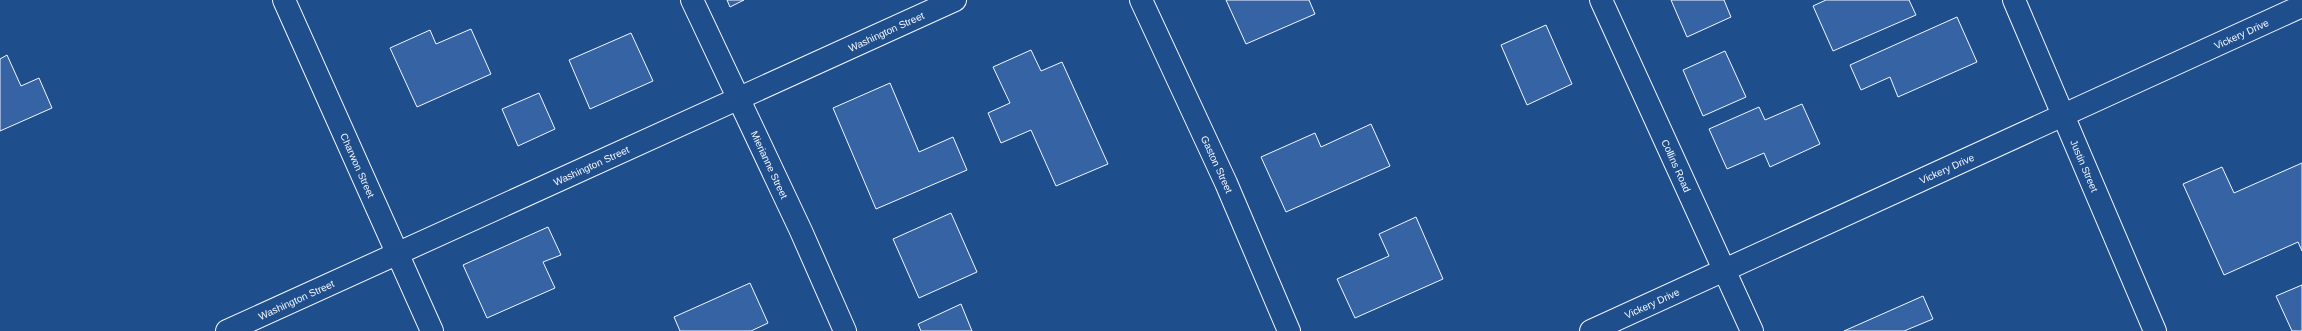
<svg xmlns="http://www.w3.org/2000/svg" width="2302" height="331" viewBox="0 0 2302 331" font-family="Helvetica,sans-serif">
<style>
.building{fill:#3563a3;stroke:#f2f6ff}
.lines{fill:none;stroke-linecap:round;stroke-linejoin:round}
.minor-casing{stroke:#f2f6ff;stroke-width:24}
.minor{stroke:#1f4e8c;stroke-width:22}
.labels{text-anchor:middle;stroke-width:3;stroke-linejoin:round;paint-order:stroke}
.street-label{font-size:10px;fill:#f2f6ff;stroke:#1f4e8c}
</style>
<rect width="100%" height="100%" fill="#1f4e8c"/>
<g class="building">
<polygon points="727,0 744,0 730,7"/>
<polygon points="1226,0 1309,0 1315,14 1246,44"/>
<polygon points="1671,0 1724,0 1731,17 1687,37"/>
<polygon points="1826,0 1909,0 1916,15 1833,51 1813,6"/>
<polygon points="1957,17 1977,62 1898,97 1890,77 1861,90 1850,65"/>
<polygon points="1546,25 1572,84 1527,105 1501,45"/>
<polygon points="471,29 491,74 417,107 390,48 430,30 436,44"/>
<polygon points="631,33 653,81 590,109 569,60"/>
<polygon points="1031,50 1041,71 1062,62 1108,164 1056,186 1031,130 1001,143 988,113 1010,103 993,67"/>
<polygon points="1725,51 1746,97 1703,116 1683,70"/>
<polygon points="7,55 21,86 39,78 52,108 0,131 0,59"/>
<polygon points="890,83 919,152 953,137 967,170 876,209 833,108"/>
<polygon points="539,93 555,129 518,146 502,109"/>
<polygon points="1802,104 1820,144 1770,167 1764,153 1727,169 1709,129 1759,107 1765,120"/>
<polygon points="1371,124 1390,166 1286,212 1261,157 1315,133 1321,147"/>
<polygon points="2302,163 2302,251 2298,242 2224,275 2183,184 2222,167 2234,193"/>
<polygon points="951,213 977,272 919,298 893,239"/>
<polygon points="1416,217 1443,279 1355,318 1337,279 1389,256 1379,234"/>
<polygon points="548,227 561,255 543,262 555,288 487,318 463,265"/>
<polygon points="750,283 768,323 751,331 680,331 674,317"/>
<polygon points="2302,285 2302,331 2292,331 2276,296"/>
<polygon points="1923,296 1933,319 1904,331 1844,331"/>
<polygon points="961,304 972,331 921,331 918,324"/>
</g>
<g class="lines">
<defs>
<g id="minor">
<path id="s1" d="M284 0 432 331"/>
<path id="s2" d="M692 0 801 231 845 331"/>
<path id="s3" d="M1141 0 1226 183 1289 331"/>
<path id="s4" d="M1601 0 1752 331"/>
<path id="s5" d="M2014 0 2155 331"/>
<path id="s6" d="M227 331 955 0"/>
<path id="s7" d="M1591 331 2302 6"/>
</g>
</defs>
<use href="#minor" class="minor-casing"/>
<use href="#minor" class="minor"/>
</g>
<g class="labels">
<g class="street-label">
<text dy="4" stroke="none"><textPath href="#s6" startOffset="724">Washington Street</textPath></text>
<text dy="4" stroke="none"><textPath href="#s7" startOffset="715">Vickery Drive</textPath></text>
<text dy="4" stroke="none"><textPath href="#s2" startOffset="182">Mierianne Street</textPath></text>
<text dy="4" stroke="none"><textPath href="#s3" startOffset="181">Gaston Street</textPath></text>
<text dy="4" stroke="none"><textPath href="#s4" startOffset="182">Collins Road</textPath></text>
<text dy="4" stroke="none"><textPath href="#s1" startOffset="181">Charwon Street</textPath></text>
<text dy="4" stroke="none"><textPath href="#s6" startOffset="400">Washington Street</textPath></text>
<text dy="4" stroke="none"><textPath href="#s5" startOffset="180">Justin Street</textPath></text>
<text dy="4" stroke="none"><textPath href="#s7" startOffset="391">Vickery Drive</textPath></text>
<text dy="4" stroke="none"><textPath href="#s6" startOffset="76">Washington Street</textPath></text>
<text dy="4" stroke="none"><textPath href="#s7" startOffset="67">Vickery Drive</textPath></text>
</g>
</g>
</svg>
